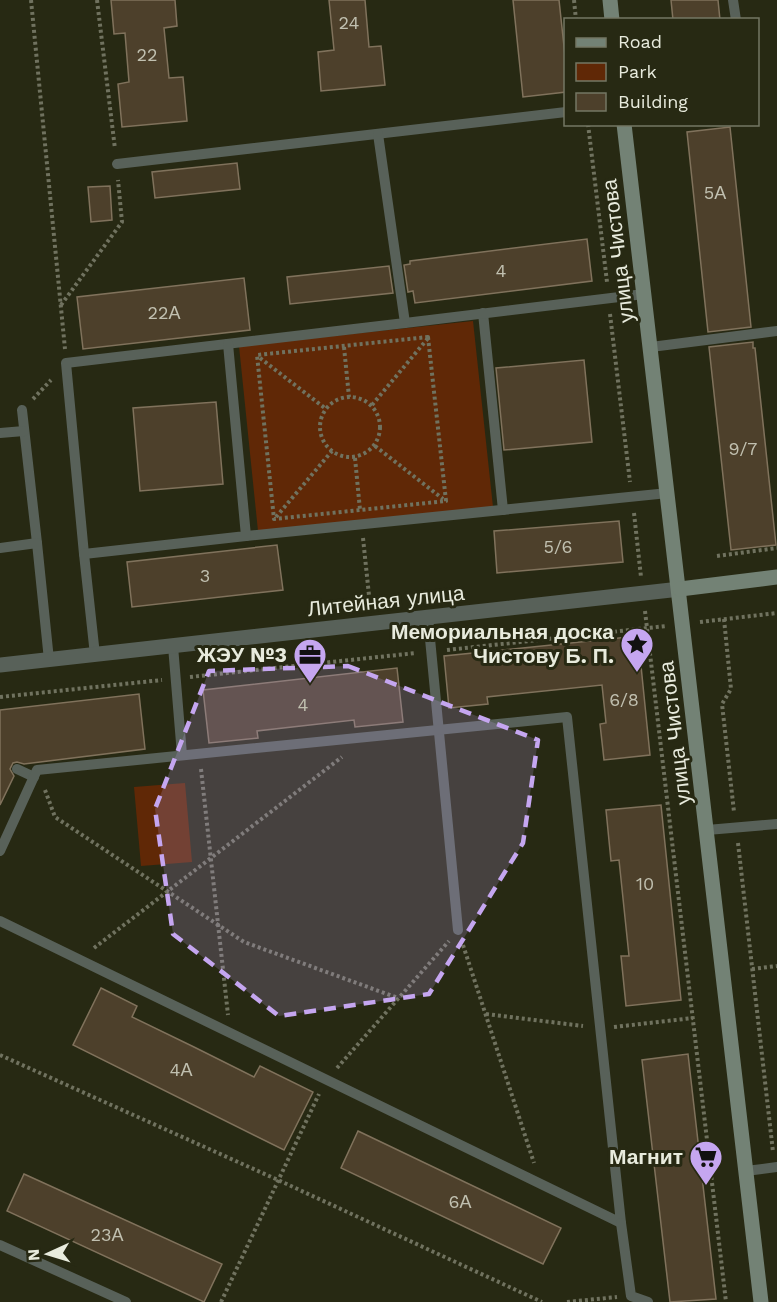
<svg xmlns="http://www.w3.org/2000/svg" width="777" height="1302" viewBox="0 0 777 1302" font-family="'Work Sans',sans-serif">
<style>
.green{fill:#602806}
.building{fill:#4d402b;stroke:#80725c;stroke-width:1.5}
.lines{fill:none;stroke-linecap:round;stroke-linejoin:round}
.path{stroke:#70725f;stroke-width:4;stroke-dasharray:3 3;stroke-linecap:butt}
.lane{stroke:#586159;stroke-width:10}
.street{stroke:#586159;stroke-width:15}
.secondary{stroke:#738275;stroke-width:15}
.marked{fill:#c5a6f0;fill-opacity:0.2;stroke:#c5a6f0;stroke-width:4.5;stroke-dasharray:12 8;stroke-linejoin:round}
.labels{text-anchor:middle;stroke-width:6;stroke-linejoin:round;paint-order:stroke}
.number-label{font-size:18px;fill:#c1c0b0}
.street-label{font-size:21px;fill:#e8ebdd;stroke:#272913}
.poi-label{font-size:21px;font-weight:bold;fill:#e8ebdd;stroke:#272913;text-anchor:end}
</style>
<rect width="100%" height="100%" fill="#272913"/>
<g class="green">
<polygon points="473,321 493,507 258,531 239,346"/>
<polygon points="185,783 192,862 141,866 134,787"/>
</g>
<g class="building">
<polygon points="111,0 175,0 177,26 164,28 169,78 183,77 187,121 122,127 118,84 129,82 125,33 114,34"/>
<polygon points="329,0 365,0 369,47 381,46 385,85 321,91 318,52 334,50"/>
<polygon points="513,0 559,0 566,65 566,92 523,97"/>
<polygon points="671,0 718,0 720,20 673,20"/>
<polygon points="730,127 751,327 708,332 687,132"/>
<polygon points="237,163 240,189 155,198 152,172"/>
<polygon points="110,186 112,220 91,222 88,187"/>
<polygon points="587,239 592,281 415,303 413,291 408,292 404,265 410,264 410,261"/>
<polygon points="389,266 393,293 290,304 287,277"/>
<polygon points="244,278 250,330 83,349 77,297"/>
<polygon points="753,342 753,348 755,348 776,545 731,550 709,347"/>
<polygon points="584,360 592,442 504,450 496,368"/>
<polygon points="216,402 223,484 140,491 133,408"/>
<polygon points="619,521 623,562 497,573 494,531"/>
<polygon points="277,545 283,590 132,607 127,562"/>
<polygon points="638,636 650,755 604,760 600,724 606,723 602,685 487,697 488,704 449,708 444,656"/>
<polygon points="397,668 403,722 355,727 354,720 257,731 258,738 209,743 203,690"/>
<polygon points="139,694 145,749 24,764 17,762 13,763 10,769 14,776 0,805 0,710"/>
<polygon points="661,805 681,1000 626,1006 621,956 629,956 619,860 611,861 606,810"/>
<polygon points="101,988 137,1006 132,1017 194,1047 254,1077 260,1066 313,1092 284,1150 73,1045"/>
<polygon points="688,1054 716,1299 670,1302 642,1060"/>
<polygon points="358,1131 561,1228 543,1264 341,1168"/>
<polygon points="24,1174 222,1264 204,1302 7,1211"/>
</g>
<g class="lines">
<g class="path">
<polyline points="31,0 65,349"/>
<polyline points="97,0 115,149"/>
<polyline points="574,0 576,20"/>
<polyline points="588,124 607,282"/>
<polyline points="61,305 122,222 118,180"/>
<polyline points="610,314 630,482"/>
<polygon points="428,337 446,501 274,519 257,355"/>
<polyline points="344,347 349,397"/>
<polyline points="260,358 326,409"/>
<circle cx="350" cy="427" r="30"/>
<polyline points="33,399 51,380"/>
<polyline points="372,405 429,337"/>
<polyline points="375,446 443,499"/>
<polyline points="355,458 360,510"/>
<polyline points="634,513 641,577"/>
<polyline points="276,517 332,451"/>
<polyline points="363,538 370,605"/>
<polyline points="717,556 777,548"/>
<polyline points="645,611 726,1302"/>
<polyline points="724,619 731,689 722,704 734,812"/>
<polyline points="700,622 777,613"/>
<polyline points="447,650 666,626"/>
<polyline points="190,677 416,653"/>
<polyline points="0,697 162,680"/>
<polyline points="201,769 228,1015"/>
<polyline points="45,790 55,817 244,942 398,998"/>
<polyline points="738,843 773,1152"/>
<polyline points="463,945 534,1163"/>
<polyline points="94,948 342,757"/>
<polyline points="752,969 777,966"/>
<polyline points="486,1014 583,1026"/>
<polyline points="614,1027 693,1018"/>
<polyline points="0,1055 278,1180 542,1302"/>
<polyline points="337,1068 449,941"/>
<polyline points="221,1302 319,1094"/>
<polyline points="567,1302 617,1297"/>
</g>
<g class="lane">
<polyline points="733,0 736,20"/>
<polyline points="117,164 566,112"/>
<polyline points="483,313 503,510"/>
<polyline points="405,323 644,294"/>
<polyline points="651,347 777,331"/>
<polyline points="22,410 37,543"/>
<polyline points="0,433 24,431"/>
<polyline points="246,536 668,493"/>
<polyline points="0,548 37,543 49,660"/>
<polyline points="84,554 66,363 405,323 378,134"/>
<polyline points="428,618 458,930"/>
<polyline points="173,646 182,755"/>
<polyline points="95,655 84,554 246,536 228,344"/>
<polyline points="17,769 34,777"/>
<polyline points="707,830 777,824"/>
<polyline points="0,851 37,770 567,717 621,1223 0,921"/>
<polyline points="746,1171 777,1167"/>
<polyline points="621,1223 631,1296 648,1302"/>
<polyline points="0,1245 126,1302"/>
</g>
<polyline class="street" points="0,665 680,589"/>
<g class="secondary">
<polyline points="610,0 612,20"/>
<polyline points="624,124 761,1302"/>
<polyline points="680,589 777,577"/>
</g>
</g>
<path class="marked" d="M348 666 538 740 523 843 429 994 279 1016 173 934 155 809 209 671Z"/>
<defs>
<symbol id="sight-pin" viewBox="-11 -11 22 30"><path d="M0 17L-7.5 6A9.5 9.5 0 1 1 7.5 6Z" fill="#c5a6f0" stroke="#272913"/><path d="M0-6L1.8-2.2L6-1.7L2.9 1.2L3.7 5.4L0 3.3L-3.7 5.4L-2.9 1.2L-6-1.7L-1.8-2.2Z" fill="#111"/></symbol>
<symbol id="office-pin" viewBox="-11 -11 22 30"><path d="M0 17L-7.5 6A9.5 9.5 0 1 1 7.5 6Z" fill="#c5a6f0" stroke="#272913"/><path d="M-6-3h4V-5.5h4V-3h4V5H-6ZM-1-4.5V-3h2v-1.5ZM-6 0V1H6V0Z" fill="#111"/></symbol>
<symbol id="supermarket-pin" viewBox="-11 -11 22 30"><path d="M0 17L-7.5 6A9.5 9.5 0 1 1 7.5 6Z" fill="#c5a6f0" stroke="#272913"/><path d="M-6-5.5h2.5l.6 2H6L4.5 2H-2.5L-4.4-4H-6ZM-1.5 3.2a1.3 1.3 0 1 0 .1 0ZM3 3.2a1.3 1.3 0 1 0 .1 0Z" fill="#111"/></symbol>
</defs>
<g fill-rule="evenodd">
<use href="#sight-pin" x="618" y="625" width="38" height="52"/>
<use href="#office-pin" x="291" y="636" width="38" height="52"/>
<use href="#supermarket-pin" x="687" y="1138" width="38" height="52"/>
</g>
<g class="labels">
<g class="number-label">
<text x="349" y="29">24</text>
<text x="147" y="61">22</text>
<text x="715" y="199">5А</text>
<text x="501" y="277">4</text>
<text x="164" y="319">22А</text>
<text x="743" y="455">9/7</text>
<text x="558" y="553">5/6</text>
<text x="205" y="582">3</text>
<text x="624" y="706">6/8</text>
<text x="303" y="711">4</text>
<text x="645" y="890">10</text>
<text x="181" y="1076">4А</text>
<text x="460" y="1208">6А</text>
<text x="107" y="1241">23А</text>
</g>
<g class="street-label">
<text transform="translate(618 251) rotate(-97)" y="7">улица Чистова</text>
<text transform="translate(386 601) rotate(-6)" y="7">Литейная улица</text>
<text transform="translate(675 733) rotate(-97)" y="7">улица Чистова</text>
</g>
<g class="poi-label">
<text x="614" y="639">Мемориальная доска<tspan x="614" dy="24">Чистову Б. П.</tspan></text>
<text x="287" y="662">ЖЭУ №3</text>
<text x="683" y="1164">Магнит</text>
</g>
</g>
<rect x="564" y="18" width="195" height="108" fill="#272913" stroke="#747764" stroke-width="1.5"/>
<rect x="576" y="38" width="30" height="9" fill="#738275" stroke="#747764" stroke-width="1.5"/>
<text x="618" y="48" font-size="18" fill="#e8ebdd">Road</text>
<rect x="576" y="63" width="30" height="18" fill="#602806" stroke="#747764" stroke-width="1.5"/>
<text x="618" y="78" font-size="18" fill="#e8ebdd">Park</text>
<rect x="576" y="93" width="30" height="18" fill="#4d402b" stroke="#747764" stroke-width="1.5"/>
<text x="618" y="108" font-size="18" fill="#e8ebdd">Building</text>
<g transform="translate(48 1254) rotate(266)" stroke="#272913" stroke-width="4.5" paint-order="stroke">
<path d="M0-4.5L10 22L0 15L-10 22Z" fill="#e8ebdd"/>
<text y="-9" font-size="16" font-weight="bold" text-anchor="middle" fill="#e8ebdd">N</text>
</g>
</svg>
